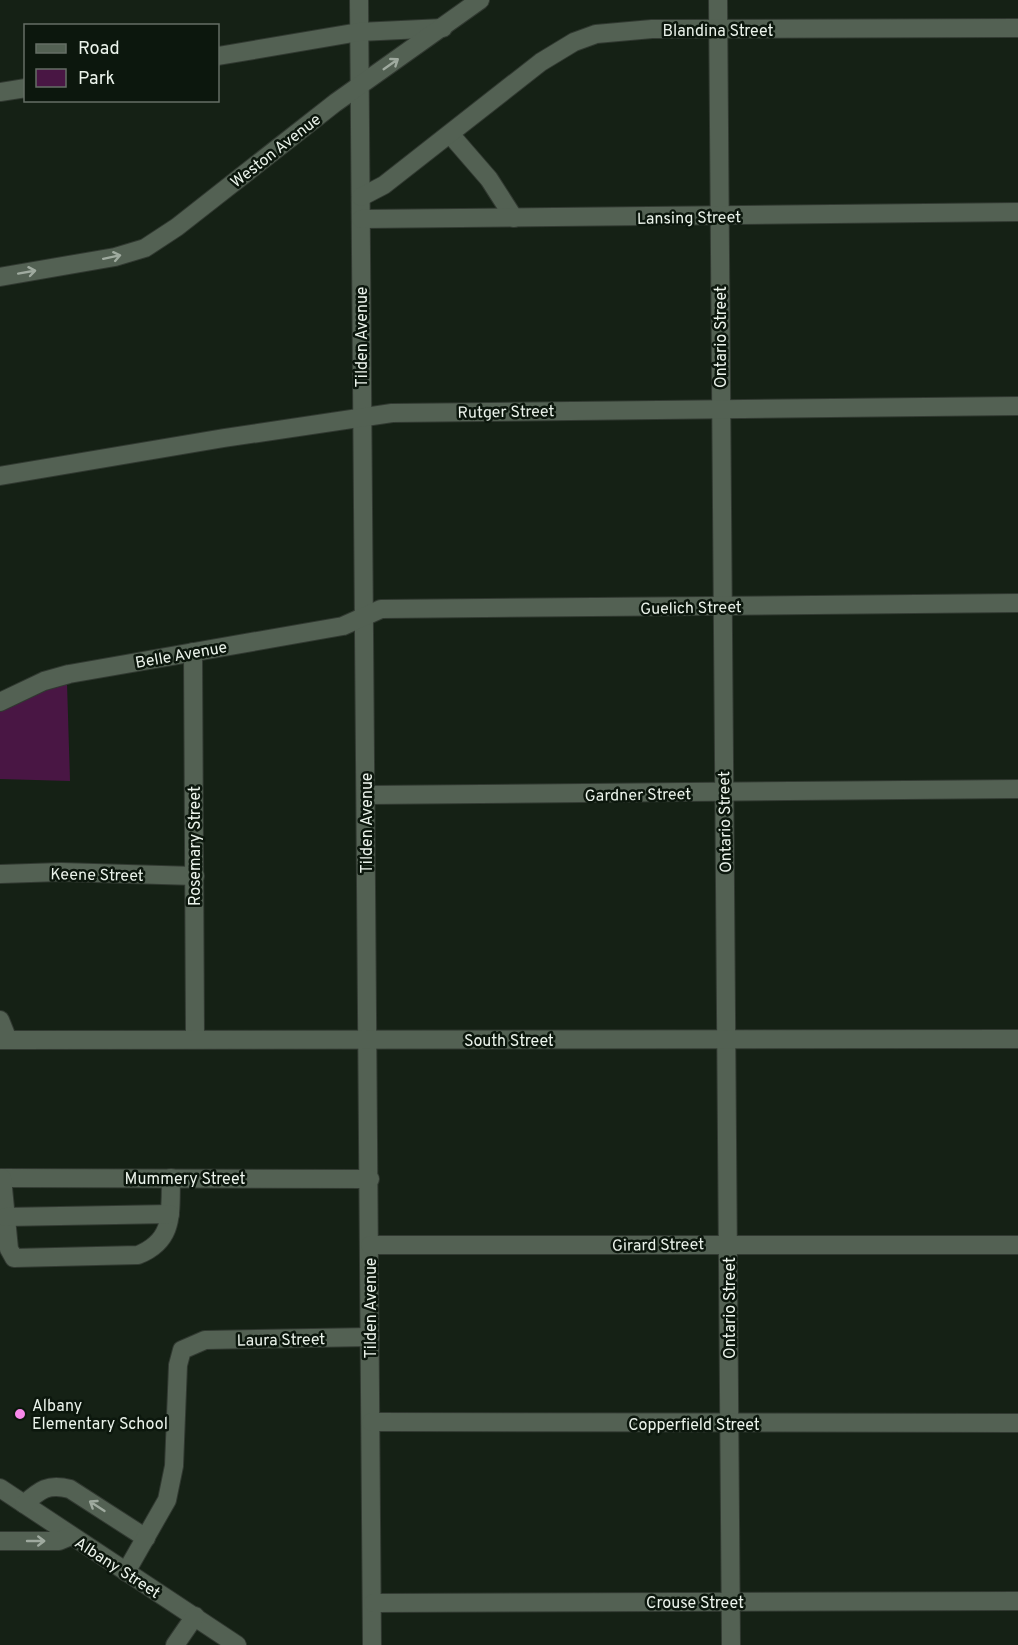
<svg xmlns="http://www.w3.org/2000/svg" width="1018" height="1645" viewBox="0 0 1018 1645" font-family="Overpass,sans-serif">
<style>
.green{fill:#491644}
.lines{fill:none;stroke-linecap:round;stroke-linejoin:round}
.minor-casing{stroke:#313931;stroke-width:20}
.minor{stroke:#536153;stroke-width:18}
.oneway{stroke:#9faa9f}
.poi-dot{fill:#f888ea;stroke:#0c170d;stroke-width:2}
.labels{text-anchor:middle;stroke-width:5;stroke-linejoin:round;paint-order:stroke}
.street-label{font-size:16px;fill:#ebf3eb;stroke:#0c170d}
.poi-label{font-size:16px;fill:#ebf3eb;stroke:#0c170d;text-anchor:start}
</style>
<rect width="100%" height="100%" fill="#152115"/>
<polygon class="green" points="67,683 70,781 0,779 0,709 39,690"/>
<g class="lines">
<defs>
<g id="minor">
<polyline points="359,0 372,1645"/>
<polyline points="718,0 731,1645"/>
<polyline points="218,56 359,32 443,28"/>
<polyline points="0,92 26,88"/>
<polyline points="450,134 489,179 514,218"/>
<polyline points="361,197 384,185 541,62 574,42 596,34 652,29 1018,28"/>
<polyline points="361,219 1018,212"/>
<polyline points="0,277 115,257 145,248 177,227 335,103 480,0"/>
<polyline points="0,476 224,438 392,413 1018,406"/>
<polyline points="193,652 195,1039"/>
<polyline points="0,702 44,681 69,674 343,626 381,609 1018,603"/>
<polyline points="366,795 1018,789"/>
<polyline points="0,874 61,872 195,876"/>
<polyline points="0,1020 8,1040"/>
<polyline points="0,1040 1018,1039"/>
<polyline points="0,1178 370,1179"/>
<path d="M2 1178 9 1249 14 1258 138 1255C175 1240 170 1213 171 1178"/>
<polyline points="5,1217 170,1214"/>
<polyline points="370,1245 1018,1245"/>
<polyline points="371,1422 1018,1423"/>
<polyline points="0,1488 237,1645"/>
<path d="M24 1504C40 1490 48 1483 70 1489L146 1538"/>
<polyline points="0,1541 59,1541 71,1536"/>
<polyline points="126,1572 167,1500 174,1466 178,1365 182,1350 205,1340 370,1337"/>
<polyline points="373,1603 1018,1601"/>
<polyline points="175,1645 195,1616"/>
</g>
</defs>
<use href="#minor" class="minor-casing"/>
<use href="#minor" class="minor"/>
</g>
<defs><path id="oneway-shaft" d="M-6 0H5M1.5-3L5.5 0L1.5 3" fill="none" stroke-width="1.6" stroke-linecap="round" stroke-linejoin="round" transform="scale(1.5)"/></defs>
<g class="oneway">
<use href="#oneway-shaft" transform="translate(391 64) rotate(-35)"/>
<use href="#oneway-shaft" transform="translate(112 257) rotate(-12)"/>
<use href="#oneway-shaft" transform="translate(27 272) rotate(-10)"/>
<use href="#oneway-shaft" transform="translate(97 1506) rotate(-147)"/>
<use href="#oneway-shaft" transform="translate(36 1541)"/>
</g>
<circle class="poi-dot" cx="20" cy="1414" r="6"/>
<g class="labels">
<g class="street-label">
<text x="718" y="36">Blandina Street</text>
<text transform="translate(275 150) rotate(-38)" y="6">Weston Avenue</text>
<text transform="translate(689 217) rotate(-1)" y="6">Lansing Street</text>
<text transform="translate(361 337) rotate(-90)" y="6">Tilden Avenue</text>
<text transform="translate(720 337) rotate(-90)" y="6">Ontario Street</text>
<text transform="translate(506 411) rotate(-1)" y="6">Rutger Street</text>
<text transform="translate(691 607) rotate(-1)" y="6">Guelich Street</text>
<text transform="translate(181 654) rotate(-10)" y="6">Belle Avenue</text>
<text transform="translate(638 794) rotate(-1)" y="6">Gardner Street</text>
<text transform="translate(724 822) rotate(-91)" y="6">Ontario Street</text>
<text transform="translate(366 823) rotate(-90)" y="6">Tilden Avenue</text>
<text transform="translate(194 846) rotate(-90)" y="6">Rosemary Street</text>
<text transform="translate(97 874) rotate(1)" y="6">Keene Street</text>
<text x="509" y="1046">South Street</text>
<text x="185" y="1184">Mummery Street</text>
<text transform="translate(658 1244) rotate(-1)" y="6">Girard Street</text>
<text transform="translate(370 1308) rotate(-90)" y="6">Tilden Avenue</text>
<text transform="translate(729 1308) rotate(-90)" y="6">Ontario Street</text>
<text transform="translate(281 1339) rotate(-1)" y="6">Laura Street</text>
<text x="694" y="1430">Copperfield Street</text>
<text transform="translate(118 1567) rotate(33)" y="6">Albany Street</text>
<text x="695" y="1608">Crouse Street</text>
</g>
<g class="poi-label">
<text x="32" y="1411">Albany<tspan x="32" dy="18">Elementary School</tspan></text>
</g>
</g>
<rect x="24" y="24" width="195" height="78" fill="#0c170d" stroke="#656f66" stroke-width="1.5"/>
<rect x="36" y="44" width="30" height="9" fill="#536153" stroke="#656f66" stroke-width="1.5"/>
<text x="78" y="54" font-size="18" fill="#ebf3eb">Road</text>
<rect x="36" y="69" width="30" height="18" fill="#491644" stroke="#656f66" stroke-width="1.5"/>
<text x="78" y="84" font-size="18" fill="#ebf3eb">Park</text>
</svg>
